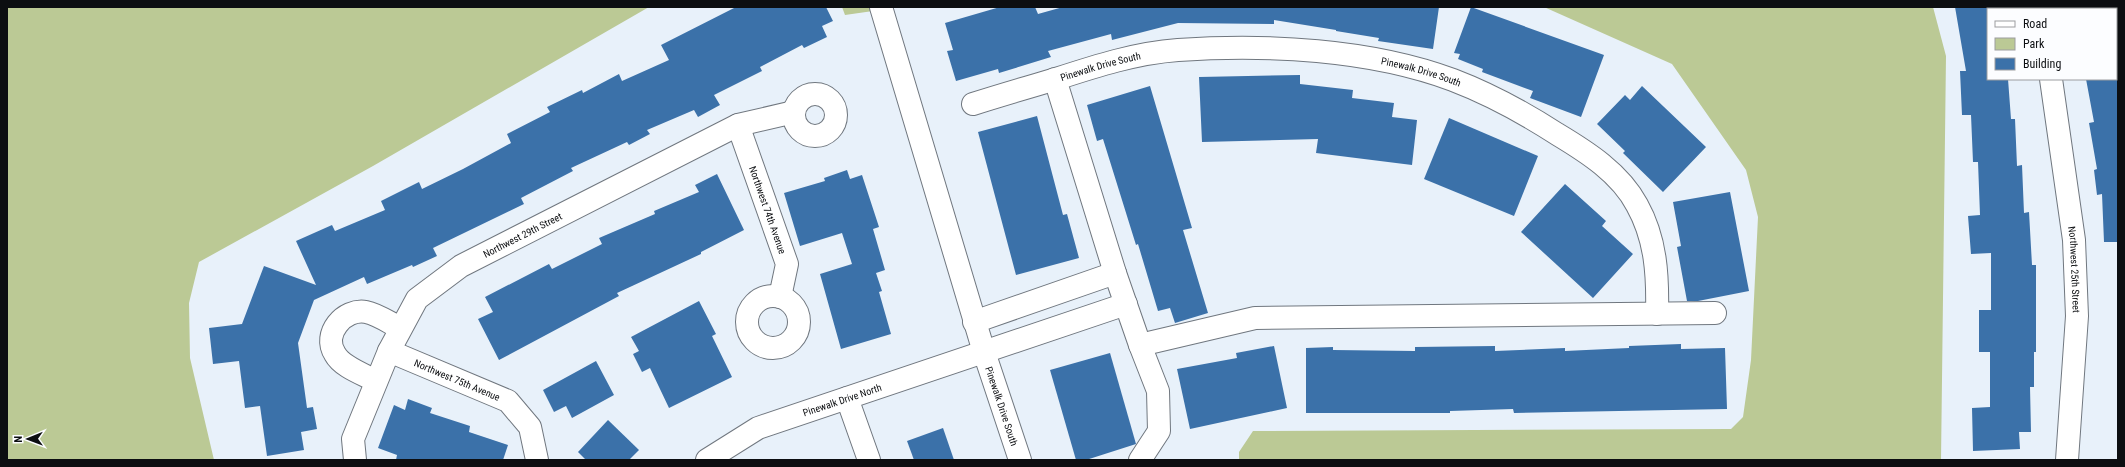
<svg xmlns="http://www.w3.org/2000/svg" width="2125" height="467" viewBox="0 0 2125 467" font-family="'Roboto Condensed',sans-serif">
<style>
.green{fill:#bbc995}
.building{fill:#3b71a9}
.lines{fill:none;stroke-linecap:round;stroke-linejoin:round}
.minor-casing{stroke:#70777f;stroke-width:24}
.minor{stroke:#fff;stroke-width:22}
.labels{text-anchor:middle;stroke-width:3;stroke-linejoin:round;paint-order:stroke}
.street-label{font-size:10px;fill:#0c0e11;stroke:#fcfdff}
</style>
<rect width="100%" height="100%" fill="#e8f1fa"/>
<g class="green">
<polygon points="7,7 649,7 373,166 199,262 189,303 190,358 214,460 7,460"/>
<polygon points="842,7 901,7 845,15"/>
<polygon points="1544,7 1933,7 1946,56 1941,460 1239,460 1239,452 1253,431 1731,429 1743,417 1751,360 1758,217 1746,170 1672,64"/>
</g>
<g class="building">
<polygon points="736,7 826,7 833,21 822,26 827,37 804,48 802,45 760,67 762,71 714,95 720,105 698,117 694,110 647,130 650,134 629,145 627,142 571,168 573,171 521,198 524,204 433,248 437,256 413,267 412,265 367,284 364,277 314,300 298,343 307,408 313,407 317,429 301,432 304,450 267,456 260,406 245,408 239,361 213,364 209,328 242,324 264,266 316,285 296,241 332,225 335,231 385,210 381,201 419,182 422,189 463,169 511,143 507,134 550,112 547,107 582,90 583,93 619,74 622,81 669,60 661,45"/>
<polygon points="1000,7 1035,7 1038,14 1063,7 1439,7 1433,49 1378,41 1379,38 1336,31 1336,30 1274,20 1274,24 1178,23 1112,40 1111,34 1048,51 1051,57 999,73 998,69 956,81 947,51 953,50 945,23"/>
<polygon points="1471,7 1604,55 1581,117 1530,98 1533,91 1482,72 1483,69 1458,59 1460,54 1454,53"/>
<polygon points="1955,7 1988,7 1988,79 2008,79 2011,119 2015,119 2017,166 2022,165 2024,213 2029,212 2032,265 2036,265 2036,352 2034,352 2034,387 2030,387 2031,432 2019,432 2020,449 1973,451 1972,408 1990,407 1990,352 1979,352 1979,310 1991,310 1991,253 1971,254 1968,216 1980,215 1978,162 1973,162 1971,115 1962,115 1960,71 1966,71"/>
<polygon points="1300,75 1300,84 1353,90 1352,98 1394,103 1392,117 1417,120 1412,165 1316,153 1318,139 1202,142 1199,77"/>
<polygon points="2086,79 2118,79 2118,242 2104,242 2102,194 2097,195 2094,170 2097,169 2089,123 2094,122"/>
<polygon points="1150,86 1192,228 1183,230 1208,313 1175,323 1170,308 1158,311 1138,244 1136,245 1103,139 1097,141 1087,105"/>
<polygon points="1642,86 1706,147 1663,192 1623,153 1625,151 1597,124 1625,95 1630,100"/>
<polygon points="1037,116 1063,215 1067,214 1079,258 1016,275 978,132"/>
<polygon points="1449,118 1538,156 1514,216 1424,179"/>
<polygon points="847,170 850,179 862,175 879,227 873,229 885,270 876,273 882,291 879,292 891,334 841,349 820,274 852,264 842,233 800,246 784,193 825,181 824,178"/>
<polygon points="717,174 744,230 701,252 701,254 617,293 619,296 499,360 478,319 493,312 485,297 549,264 552,269 602,244 599,238 655,214 654,211 699,192 695,185"/>
<polygon points="1565,184 1606,221 1602,226 1633,254 1593,298 1521,232"/>
<polygon points="1730,192 1749,291 1698,301 1687,301 1677,247 1681,246 1673,202"/>
<polygon points="699,301 716,334 712,336 732,377 669,408 650,368 642,372 633,354 639,351 631,337"/>
<polygon points="1681,344 1681,349 1725,348 1727,409 1514,413 1513,409 1450,411 1450,413 1306,413 1306,348 1333,347 1333,350 1415,351 1415,347 1495,346 1495,351 1565,348 1565,351 1629,348 1629,346"/>
<polygon points="1274,346 1287,408 1190,429 1177,369 1237,358 1236,353"/>
<polygon points="1110,353 1136,444 1086,460 1076,460 1050,370"/>
<polygon points="596,361 614,395 572,418 566,406 554,412 543,390"/>
<polygon points="408,399 432,408 430,413 470,426 469,432 508,445 503,460 396,460 397,455 378,448 394,405 405,410"/>
<polygon points="608,420 639,450 629,460 586,460 578,452"/>
<polygon points="943,428 954,460 914,460 907,441"/>
</g>
<g class="lines">
<defs>
<g id="minor">
<path id="s1" d="M881 7 984 352 1020 460"/>
<polyline points="2038,7 2039,9"/>
<polyline points="1055,79 1115,273 1140,345 1158,391 1159,431 1140,460"/>
<path id="s2" d="M2051 79 2074 240 2077 316 2067 460"/>
<circle cx="815" cy="115" r="21"/>
<path id="s3" d="M973 104C1001 95 1029 87 1056 79 1096 66 1136 53 1178 50 1266 44 1370 49 1453 80 1487 93 1526 114 1557 134 1587 152 1620 173 1637 205 1656 239 1658 275 1657 314"/>
<path id="s4" d="M738 125 787 264 780 297"/>
<circle cx="773" cy="322" r="26"/>
<polyline points="974,322 1115,273"/>
<polyline points="1140,345 1255,318 1715,313"/>
<path id="s5" d="M389 351 508 401 530 427 537 460"/>
<path d="M376 381C363 374 342 367 335 354 322 334 344 308 366 312 377 314 390 323 400 328"/>
<polyline points="847,398 869,460"/>
<path id="s6" d="M355 460 353 439 389 351 417 299 461 266 738 125 794 112"/>
<path id="s7" d="M707 460 758 428 1126 304"/>
</g>
</defs>
<use href="#minor" class="minor-casing"/>
<use href="#minor" class="minor"/>
</g>
<g class="labels">
<g class="street-label">
<text dy="4" stroke="none"><textPath href="#s3" startOffset="133">Pinewalk Drive South</textPath></text>
<text dy="4" stroke="none"><textPath href="#s3" startOffset="458">Pinewalk Drive South</textPath></text>
<text dy="4" stroke="none"><textPath href="#s4" startOffset="90">Northwest 74th Avenue</textPath></text>
<text dy="4" stroke="none"><textPath href="#s6" startOffset="299">Northwest 29th Street</textPath></text>
<text dy="4" stroke="none"><textPath href="#s2" startOffset="192">Northwest 25th Street</textPath></text>
<text dy="4" stroke="none"><textPath href="#s5" startOffset="74">Northwest 75th Avenue</textPath></text>
<text dy="4" stroke="none"><textPath href="#s7" startOffset="149">Pinewalk Drive North</textPath></text>
<text dy="4" stroke="none"><textPath href="#s1" startOffset="417">Pinewalk Drive South</textPath></text>
</g>
</g>
<rect width="2125" height="467" fill="none" stroke="#0c0e11" stroke-width="16"/>
<rect x="1987" y="8" width="130" height="72" fill="#fcfdff" stroke="#9c9da0"/>
<rect x="1995" y="21" width="20" height="6" fill="#ffffff" stroke="#9c9da0"/>
<text x="2023" y="28" font-size="12" fill="#0c0e11">Road</text>
<rect x="1995" y="38" width="20" height="12" fill="#bbc995" stroke="#9c9da0"/>
<text x="2023" y="48" font-size="12" fill="#0c0e11">Park</text>
<rect x="1995" y="58" width="20" height="12" fill="#3b71a9" stroke="#9c9da0"/>
<text x="2023" y="68" font-size="12" fill="#0c0e11">Building</text>
<g transform="translate(28 439) rotate(269)" stroke="#fcfdff" stroke-width="3" paint-order="stroke">
<path d="M0-3L7 15L0 10L-7 15Z" fill="#0c0e11"/>
<text y="-6" font-size="11" font-weight="bold" text-anchor="middle" fill="#0c0e11">N</text>
</g>
</svg>
